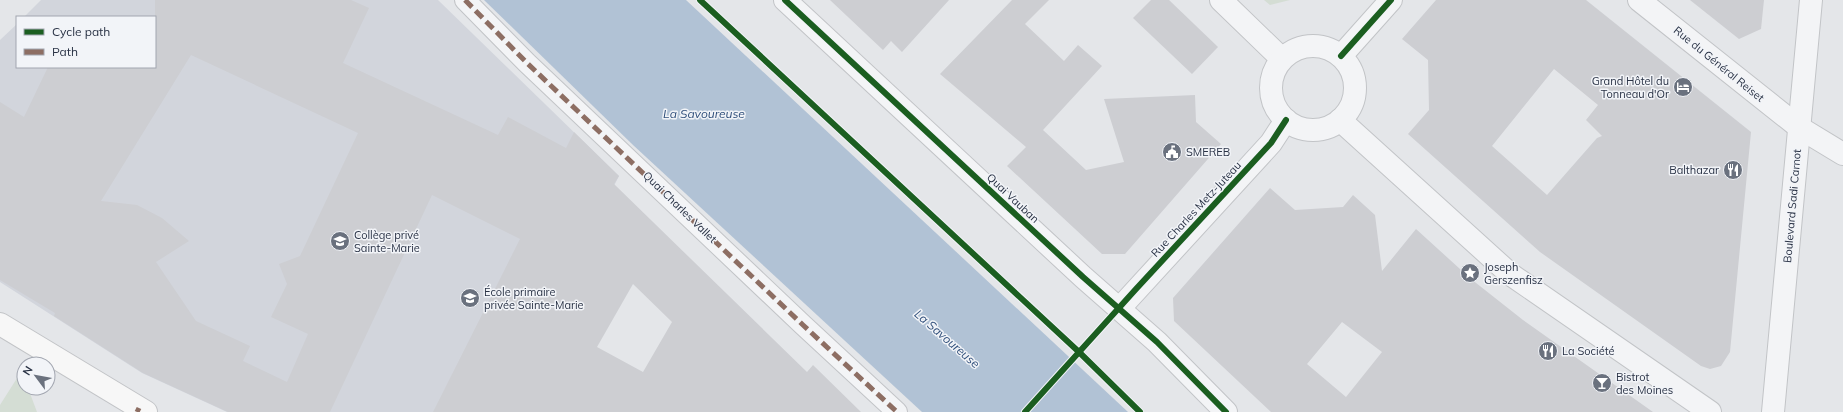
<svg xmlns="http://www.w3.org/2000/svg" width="1843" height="412" viewBox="0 0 1843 412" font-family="Mulish,sans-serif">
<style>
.built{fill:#d2d5dc}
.green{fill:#d4ddd4}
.water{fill:#b1c2d5}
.building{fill:#cdced2;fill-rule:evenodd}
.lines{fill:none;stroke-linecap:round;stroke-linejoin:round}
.pedestrian-casing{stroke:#c2c4c7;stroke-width:22}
.minor-casing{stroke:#c2c4c7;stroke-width:24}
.secondary-casing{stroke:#c2c4c7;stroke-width:24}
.pedestrian{stroke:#f3f4f6;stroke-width:20}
.minor{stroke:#f3f4f6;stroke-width:22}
.secondary{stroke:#f7f7f7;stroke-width:22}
.quiet{stroke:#8d6e63;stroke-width:5;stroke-dasharray:10 5;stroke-linecap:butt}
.cycleway-casing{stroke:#f2f4f8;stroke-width:8}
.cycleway{stroke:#1b5e20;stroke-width:6}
.labels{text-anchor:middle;stroke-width:3;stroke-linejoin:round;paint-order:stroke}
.street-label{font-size:11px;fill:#293245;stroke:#f2f4f8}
.poi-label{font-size:11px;fill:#293245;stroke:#f2f4f8;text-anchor:start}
.water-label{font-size:12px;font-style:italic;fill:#304f7b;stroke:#f2f4f8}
</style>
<rect width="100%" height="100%" fill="#e4e6e9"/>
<polygon class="built" points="41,0 438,0 619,176 499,412 227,412 142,373 0,282 0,40 17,24 17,67 155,67 155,17 24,17"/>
<g class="green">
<polygon points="1264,0 1290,0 1270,5"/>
<polygon points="19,375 24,379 24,388 28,388 37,412 0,412 0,405"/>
</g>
<polygon class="water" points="484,0 686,0 1128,412 922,412 633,145"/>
<g class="building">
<path d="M155 0H351L369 8 343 63 498 135 508 117 566 148 574 132 619 176 614 184 807 372 813 365 861 412H433L520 239 432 195 330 412H228L143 373 54 316 55 313 0 280V102L24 117 48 67H155ZM191 55 358 133 300 256 279 264 287 284 271 317 308 334 287 382 243 361 250 346 196 321 156 262 189 241 162 218 137 205 101 201ZM633 284 672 322 643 372 597 347Z"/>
<polygon points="830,0 949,0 902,52 891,41 883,50"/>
<polygon points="1012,0 1049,0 1025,24 1064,61 1078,45 1102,66 1043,130 1086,170 1124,162 1104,99 1195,95 1196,122 1221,144 1125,254 1102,254 1007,166 1026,147 940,74"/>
<polygon points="1151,0 1169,0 1218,47 1192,74 1133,18"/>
<path d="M1436 0H1586L1751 132 1730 352 1721 366 1710 369 1701 366 1540 252 1408 134 1429 110 1428 60 1402 39ZM1554 69 1598 105 1586 120 1602 136 1597 138 1547 195 1492 146Z"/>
<polygon points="1690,0 1764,0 1761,29 1739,39"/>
<path d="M1270 188 1295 210 1343 207 1353 195 1375 215 1382 271 1416 229 1471 279 1523 320 1653 412H1271L1174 321 1173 298ZM1342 322 1382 352 1346 397 1307 364Z"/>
</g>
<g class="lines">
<defs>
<polyline id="pedestrian" points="465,0 527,63 803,325 897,412"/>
<g id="minor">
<polyline points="785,0 1083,277 1157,342 1226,412"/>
<polyline points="1221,0 1282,59"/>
<polyline points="1639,0 1800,128 1843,154"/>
<circle cx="1313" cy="88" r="42"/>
<polyline points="1341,56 1391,0"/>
<polyline points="1340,120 1510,274 1710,412"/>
<polyline points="1119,309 1271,143 1286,120"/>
<polyline points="1773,412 1811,0"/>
</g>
<polyline id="secondary" points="0,324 146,412"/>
</defs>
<use href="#pedestrian" class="pedestrian-casing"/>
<use href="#minor" class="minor-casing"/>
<use href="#secondary" class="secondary-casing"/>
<use href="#pedestrian" class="pedestrian"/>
<use href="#minor" class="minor"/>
<use href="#secondary" class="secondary"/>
<g class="quiet">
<polyline points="465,0 527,63 803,325 897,412"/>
<polyline points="137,412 139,408"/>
</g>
<defs>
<g id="cycleway">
<polyline points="700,0 1079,352 1140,412"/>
<polyline points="785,0 1083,277 1157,342 1226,412"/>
<polyline points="1341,56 1391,0"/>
<polyline points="1025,412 1136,289 1271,143 1286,120"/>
</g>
</defs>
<use href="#cycleway" class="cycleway-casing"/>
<use href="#cycleway" class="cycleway"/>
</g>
<defs>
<symbol id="hotel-disc" viewBox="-11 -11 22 22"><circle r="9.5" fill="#6a717e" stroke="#f2f4f8"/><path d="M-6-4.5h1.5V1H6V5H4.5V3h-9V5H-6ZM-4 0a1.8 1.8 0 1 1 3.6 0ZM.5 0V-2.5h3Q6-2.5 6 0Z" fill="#fff"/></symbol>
<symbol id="civic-disc" viewBox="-11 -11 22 22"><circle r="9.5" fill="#6a717e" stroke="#f2f4f8"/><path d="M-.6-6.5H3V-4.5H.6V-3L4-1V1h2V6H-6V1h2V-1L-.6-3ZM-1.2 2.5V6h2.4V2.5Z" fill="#fff"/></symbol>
<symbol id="restaurant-disc" viewBox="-11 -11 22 22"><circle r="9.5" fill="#6a717e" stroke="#f2f4f8"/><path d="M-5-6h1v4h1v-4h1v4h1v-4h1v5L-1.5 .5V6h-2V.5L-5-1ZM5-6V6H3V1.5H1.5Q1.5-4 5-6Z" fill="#fff"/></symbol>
<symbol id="school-disc" viewBox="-11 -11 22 22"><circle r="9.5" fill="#6a717e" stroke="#f2f4f8"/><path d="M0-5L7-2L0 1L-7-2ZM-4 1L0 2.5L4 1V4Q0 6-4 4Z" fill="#fff"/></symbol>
<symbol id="sight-disc" viewBox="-11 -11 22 22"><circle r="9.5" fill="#6a717e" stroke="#f2f4f8"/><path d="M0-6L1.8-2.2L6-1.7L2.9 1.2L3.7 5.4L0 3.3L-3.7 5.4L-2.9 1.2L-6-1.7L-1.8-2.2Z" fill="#fff"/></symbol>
<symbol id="bar-disc" viewBox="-11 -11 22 22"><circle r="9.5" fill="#6a717e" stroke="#f2f4f8"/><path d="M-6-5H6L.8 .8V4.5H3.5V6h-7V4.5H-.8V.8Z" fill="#fff"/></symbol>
</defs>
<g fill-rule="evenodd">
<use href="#hotel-disc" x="1672" y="76" width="22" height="22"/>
<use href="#civic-disc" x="1161" y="141" width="22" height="22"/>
<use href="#restaurant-disc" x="1722" y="159" width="22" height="22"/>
<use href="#school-disc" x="329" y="230" width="22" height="22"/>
<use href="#sight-disc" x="1459" y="262" width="22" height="22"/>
<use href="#school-disc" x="459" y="287" width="22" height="22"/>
<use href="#restaurant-disc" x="1537" y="340" width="22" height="22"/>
<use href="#bar-disc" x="1591" y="372" width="22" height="22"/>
</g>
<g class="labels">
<g class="street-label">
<text transform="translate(1719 64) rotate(39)" y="4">Rue du Général Reiset</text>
<text transform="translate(1013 198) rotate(43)" y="4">Quai Vauban</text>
<text transform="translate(1792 206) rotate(-85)" y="4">Boulevard Sadi Carnot</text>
<text transform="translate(680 207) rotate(44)" y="4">Quai Charles Vallet</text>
<text transform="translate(1196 209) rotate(-47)" y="4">Rue Charles Metz-Juteau</text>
</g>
<g class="poi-label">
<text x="1669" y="85" text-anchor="end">Grand Hôtel du<tspan x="1669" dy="13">Tonneau d'Or</tspan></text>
<text x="1186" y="156">SMEREB</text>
<text x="1719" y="174" text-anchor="end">Balthazar</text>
<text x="354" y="239">Collège privé<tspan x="354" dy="13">Sainte-Marie</tspan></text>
<text x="1484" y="271">Joseph<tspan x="1484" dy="13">Gerszenfisz</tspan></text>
<text x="484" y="296">École primaire<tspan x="484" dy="13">privée Sainte-Marie</tspan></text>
<text x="1562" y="355">La Société</text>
<text x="1616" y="381">Bistrot<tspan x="1616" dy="13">des Moines</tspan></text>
</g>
<g class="water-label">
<text x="704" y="118">La Savoureuse</text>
<text transform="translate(947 339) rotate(41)" y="4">La Savoureuse</text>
</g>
</g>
<rect x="16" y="16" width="140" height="52" fill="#f2f4f8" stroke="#a2a6b0"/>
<rect x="24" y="29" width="20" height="6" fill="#1b5e20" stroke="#a2a6b0"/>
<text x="52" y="36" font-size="12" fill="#293245">Cycle path</text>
<rect x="24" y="49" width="20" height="6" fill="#8d6e63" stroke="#a2a6b0"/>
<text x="52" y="56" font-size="12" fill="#293245">Path</text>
<g transform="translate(36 376) rotate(302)"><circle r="19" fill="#f2f4f8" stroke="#a2a6b0"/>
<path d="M0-3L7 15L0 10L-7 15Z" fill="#6a717e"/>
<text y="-6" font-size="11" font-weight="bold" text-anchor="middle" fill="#293245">N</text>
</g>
</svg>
